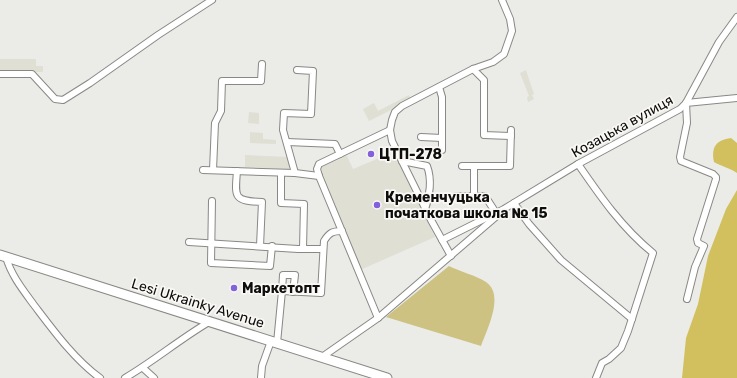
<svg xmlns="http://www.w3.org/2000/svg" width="737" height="378" viewBox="0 0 737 378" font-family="Rubik,sans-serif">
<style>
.built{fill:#e0dfd4}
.green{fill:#cdc281}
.water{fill:#d1c05d}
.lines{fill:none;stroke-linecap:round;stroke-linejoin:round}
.street-casing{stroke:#888885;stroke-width:8}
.secondary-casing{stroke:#888885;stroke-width:11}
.street{stroke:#fff;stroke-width:6}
.secondary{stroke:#fff;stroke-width:9}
.poi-dot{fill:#8461dc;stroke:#f9f8f5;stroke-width:1.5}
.labels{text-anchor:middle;stroke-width:3.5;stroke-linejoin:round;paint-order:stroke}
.street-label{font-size:14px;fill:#0e0d0c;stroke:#f9f8f5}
.poi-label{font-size:14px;font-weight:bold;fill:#0e0d0c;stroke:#f9f8f5;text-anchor:start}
</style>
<rect width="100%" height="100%" fill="#ebebe8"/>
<g class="built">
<polygon points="0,59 36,59 36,66 43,66 43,72 0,72"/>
<polygon points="526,70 534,94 532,95 534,99 528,102 527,97 529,96 520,73"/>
<polygon points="409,95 411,100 369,121 363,109 374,103 378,111"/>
<polygon points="249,112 259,113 259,124 248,123"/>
<polygon points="250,132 263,133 263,139 276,140 276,144 250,143"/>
<polygon points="344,154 347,156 353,169 384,156 396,158 435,237 360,270 321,173 323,163"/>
<polygon points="245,155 289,157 289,169 245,167"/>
</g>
<path class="green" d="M449 266C459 271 477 276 486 282 505 295 487 329 481 346L386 317Z"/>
<g class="water">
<path d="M731 138 737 143V173C730 168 721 166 714 162 711 147 716 140 731 138Z"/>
<polygon points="737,190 737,378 682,378 686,338 698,304 708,256 726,209"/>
</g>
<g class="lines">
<defs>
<g id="street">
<polyline points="473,69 484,80 484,135 511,136"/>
<polyline points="0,74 32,74 55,99 63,100 90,83 158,35 212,0"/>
<polyline points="421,137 442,138 442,97 439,87"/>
<polyline points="287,142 335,144 340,154"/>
<polyline points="442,150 442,138"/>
<path d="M402 161 427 166C432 179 430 196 425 209"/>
<path d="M578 164C600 196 622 228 653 253L628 331 621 348 609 359 602 363 596 378"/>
<polyline points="462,166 510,166 511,130"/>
<polyline points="203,170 295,173 319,176"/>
<polyline points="213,170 215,123 221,111 222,81 261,81 262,64"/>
<path d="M237 171C235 197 233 201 262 202L260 246"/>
<polyline points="281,173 281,203 304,204 303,249"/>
<polyline points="295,173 283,130 284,113 311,114 313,71 297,70"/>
<polyline points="456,196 485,196 496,213"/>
<polyline points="474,196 474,166"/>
<polyline points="212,201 211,263 270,266 272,246"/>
<polyline points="514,203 529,224 561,260 632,319"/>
<polyline points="442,240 504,209 578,164 680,109 686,103 719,42 737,17"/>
<polyline points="189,242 298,249 323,249"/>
<polyline points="451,256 431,220 392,141 390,130 392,120 395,112 402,106 473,69 493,62 504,54 512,31 510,19 502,0"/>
<path d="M6 257C11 275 23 290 34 305 53 330 74 359 100 378"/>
<polyline points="282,291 283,275 295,275 293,292"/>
<polyline points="687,299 695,267 704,246 698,243 697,239 716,179 716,177 713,174 681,161 680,157 687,123 686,103 737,98"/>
<polyline points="378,318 319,176 317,169 319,164 390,130"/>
<path d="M277 343 282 291 321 293 324 241C329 233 332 231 342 231"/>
<polyline points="322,357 378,318 498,215"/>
<polyline points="143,368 154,378"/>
<path d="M125 378C154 361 180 339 209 322"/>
<polyline points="261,378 262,366 271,341"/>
</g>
<polyline id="secondary" points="0,255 387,378"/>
</defs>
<use href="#street" class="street-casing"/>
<use href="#secondary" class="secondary-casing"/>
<use href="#street" class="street"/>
<use href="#secondary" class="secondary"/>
</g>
<g class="poi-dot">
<circle cx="371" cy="154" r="4"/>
<circle cx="377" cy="205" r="4"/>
<circle cx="234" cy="288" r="4"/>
</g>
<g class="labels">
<g class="street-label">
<text transform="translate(622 126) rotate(-29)" y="5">Козацька вулиця</text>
<text transform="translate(198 303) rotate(17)" y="5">Lesi Ukrainky Avenue</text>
</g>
<g class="poi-label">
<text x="379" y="159">ЦТП-278</text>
<text x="385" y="202">Кременчуцька<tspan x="385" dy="16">початкова школа № 15</tspan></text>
<text x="242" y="293">Маркетопт</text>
</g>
</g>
</svg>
